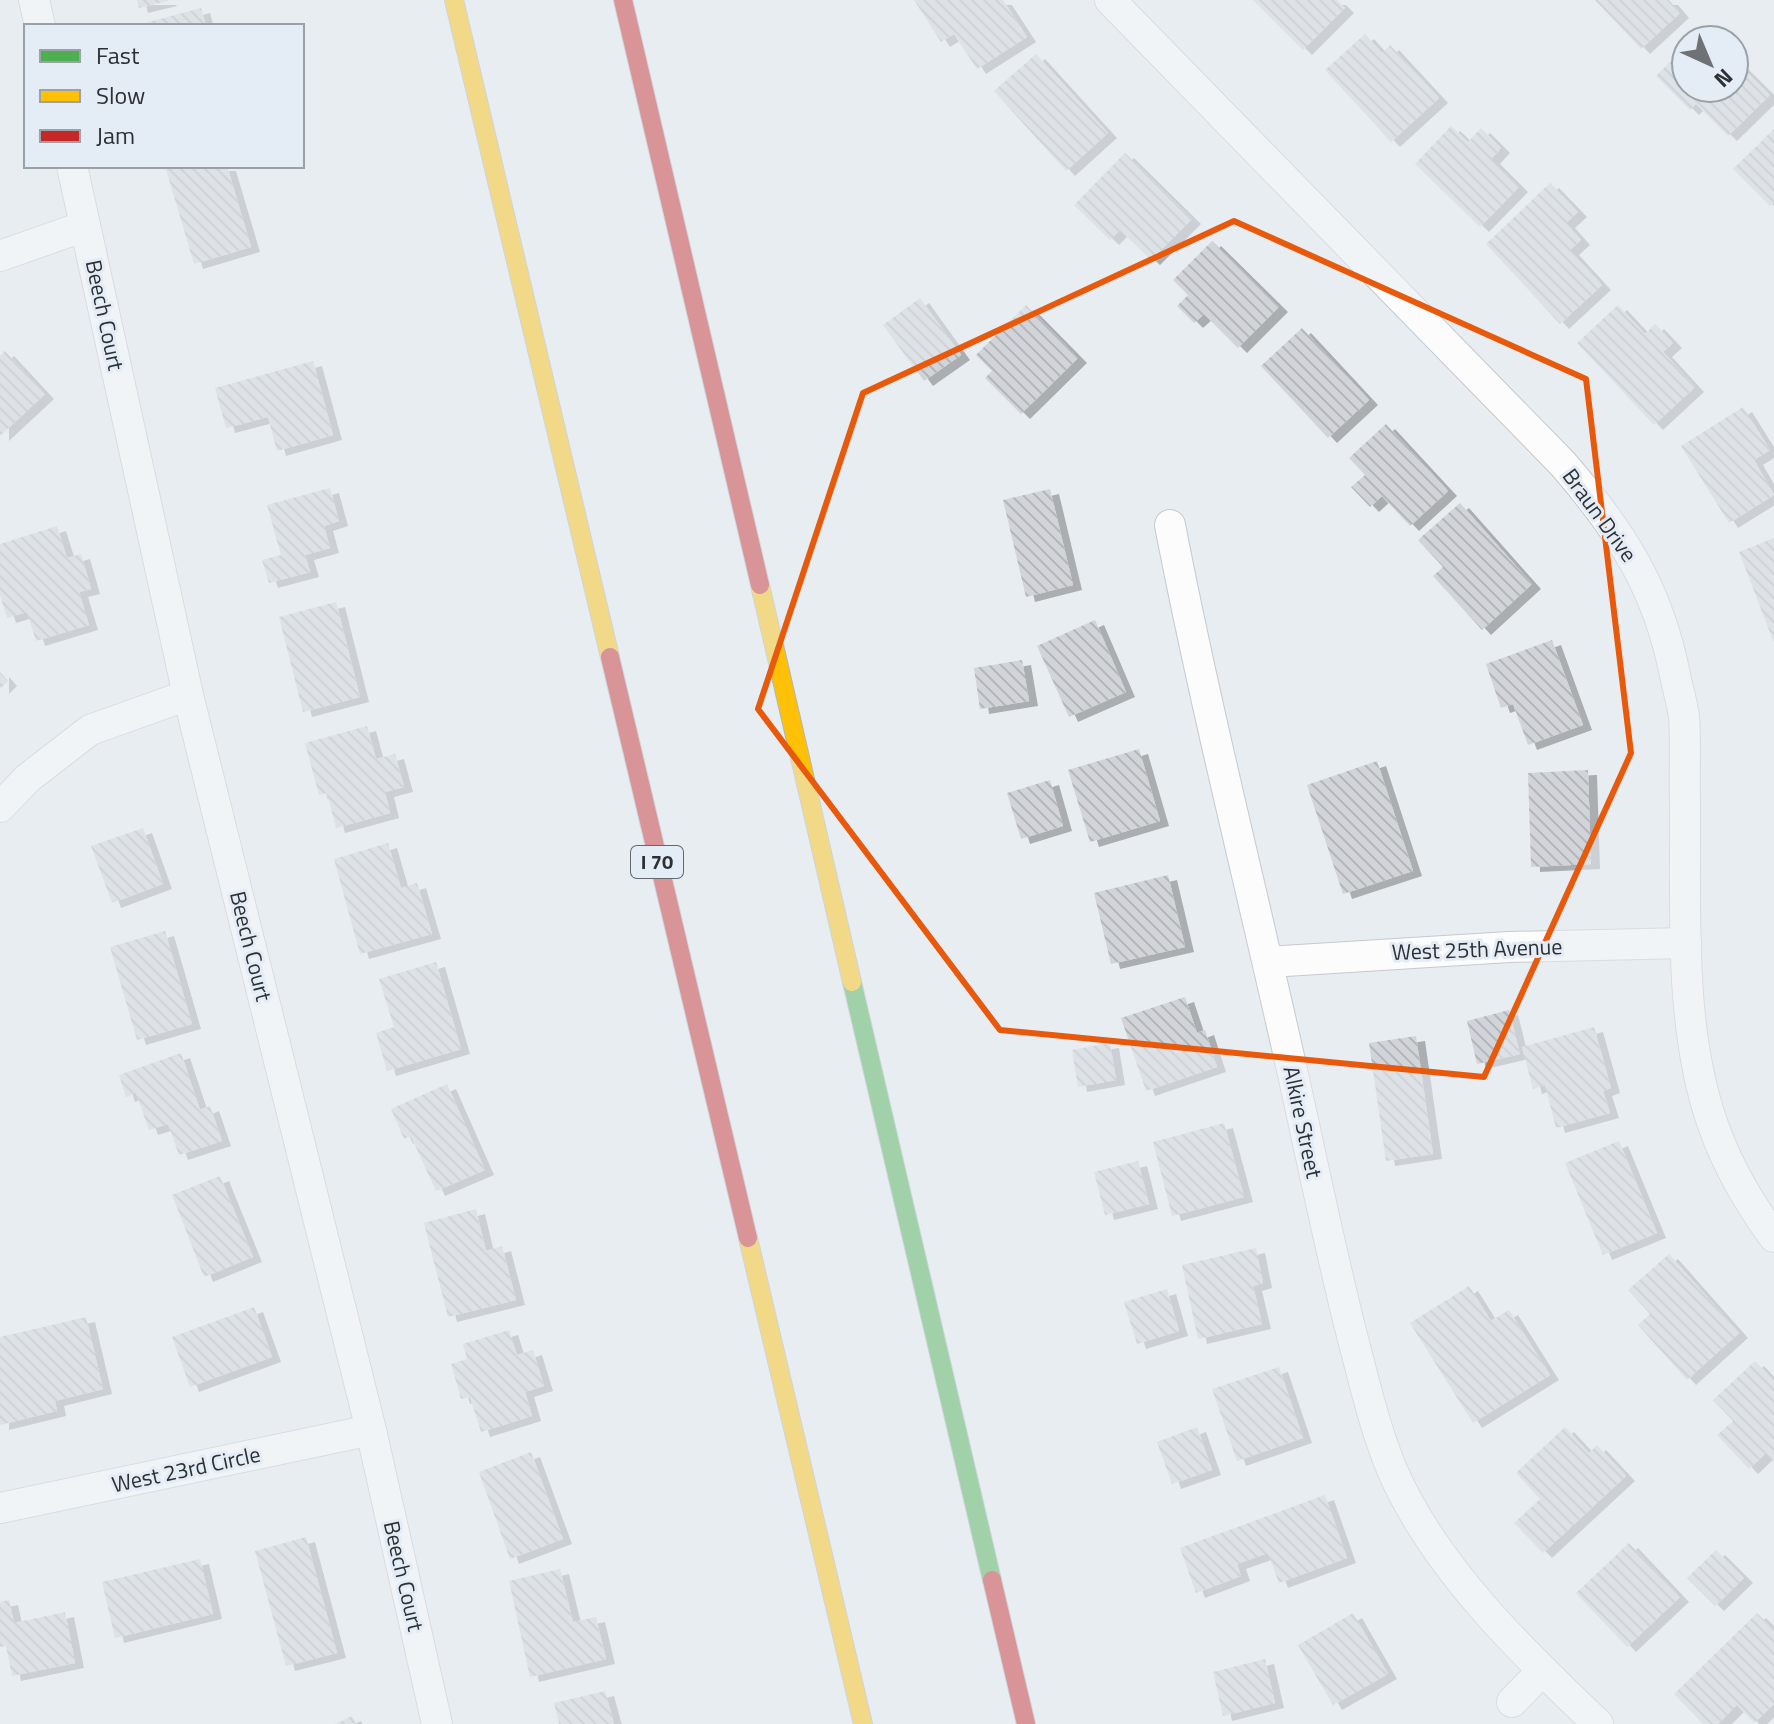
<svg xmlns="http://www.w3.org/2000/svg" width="1774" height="1724" viewBox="0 0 1774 1724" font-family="'Titillium Web',sans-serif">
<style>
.building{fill:url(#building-back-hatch);filter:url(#shadow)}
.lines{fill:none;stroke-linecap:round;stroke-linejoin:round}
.street-casing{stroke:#c6c9ce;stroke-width:32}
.fast-casing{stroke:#aeb6c0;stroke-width:20}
.slow-casing{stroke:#aeb6c0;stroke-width:20}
.jam-casing{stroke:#aeb6c0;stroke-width:20}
.street{stroke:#fcfcfd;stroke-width:30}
.fast{stroke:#4caf50;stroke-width:18}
.slow{stroke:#ffc107;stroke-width:18}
.jam{stroke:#c62828;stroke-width:18}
.marked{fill:none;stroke:#e8590c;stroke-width:6;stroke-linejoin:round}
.labels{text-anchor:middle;stroke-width:6;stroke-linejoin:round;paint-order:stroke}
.shield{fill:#e4ecf6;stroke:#64686e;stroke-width:2}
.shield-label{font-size:20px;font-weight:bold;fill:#2d3034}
.street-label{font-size:22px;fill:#2d3034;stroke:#e4ecf6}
</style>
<defs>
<pattern id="building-back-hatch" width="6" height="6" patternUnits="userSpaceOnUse" patternTransform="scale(2)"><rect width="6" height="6" fill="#d1d4d8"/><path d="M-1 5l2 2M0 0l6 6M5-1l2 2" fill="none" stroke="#b4b6ba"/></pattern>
<filter id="shadow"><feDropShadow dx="9" dy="5" stdDeviation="0" flood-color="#0004"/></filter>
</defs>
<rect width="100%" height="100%" fill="#e8edf2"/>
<g class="building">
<polygon points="137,0 167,0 168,1 139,8"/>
<polygon points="914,0 1003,0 1027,37 977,69 954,34 941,42"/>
<polygon points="1253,0 1337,0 1345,8 1303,50"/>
<polygon points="1595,0 1669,0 1680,13 1641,49"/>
<polygon points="201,8 206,26 145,26 145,23"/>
<polygon points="1704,28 1716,40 1692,40"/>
<polygon points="1365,34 1382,53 1390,45 1439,98 1391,142 1325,70"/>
<polygon points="1686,46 1686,88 1734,88 1734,59 1770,95 1728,136 1696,104 1690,110 1656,76"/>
<polygon points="1036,54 1108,133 1066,171 994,91"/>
<polygon points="1451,126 1468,142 1481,128 1501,148 1491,159 1519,187 1480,227 1415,164"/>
<polygon points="1774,129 1774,202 1770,206 1733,169"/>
<polygon points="1125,153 1192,219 1151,260 1120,230 1110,240 1074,205"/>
<polygon points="165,166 227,166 251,247 194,264"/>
<polygon points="1550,183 1578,212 1566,223 1581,240 1570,250 1602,285 1560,324 1486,244"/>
<polygon points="1212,241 1279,307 1238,348 1204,314 1194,323 1177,306 1188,295 1173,280"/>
<polygon points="920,298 961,355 924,381 883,325"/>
<polygon points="1026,305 1078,358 1021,414 985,378 992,371 976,355"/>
<polygon points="1618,305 1645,334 1655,324 1673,343 1663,352 1695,387 1654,425 1577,343"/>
<polygon points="1302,328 1369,400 1328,438 1261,366"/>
<polygon points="5,351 45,394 0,436 0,356"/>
<polygon points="313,361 333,435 277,451 268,417 226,428 215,388"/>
<polygon points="1743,407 1770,450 1754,460 1774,495 1729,523 1681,446"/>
<polygon points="1386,424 1448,491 1410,526 1382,496 1370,507 1351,487 1365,475 1349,458"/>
<polygon points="330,488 339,521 324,526 330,548 305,555 310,572 269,583 262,560 281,555 267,505"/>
<polygon points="1050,489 1073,585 1026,597 1003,500"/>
<polygon points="1460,503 1532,584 1482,630 1433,576 1443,567 1418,540"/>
<polygon points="57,526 67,558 81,554 91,589 79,592 89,625 36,641 27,612 7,618 0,595 0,544"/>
<polygon points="1774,538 1774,643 1739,552"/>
<polygon points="336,602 360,697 303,712 279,617"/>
<polygon points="1095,620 1126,692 1069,717 1037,646"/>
<polygon points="1552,640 1583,725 1528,745 1513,704 1501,708 1486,664"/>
<polygon points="1022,660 1029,701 980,709 974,668"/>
<polygon points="0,672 8,681 0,689"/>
<polygon points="367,726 376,759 395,754 404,787 385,792 390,813 336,828 327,793 319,795 305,743"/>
<polygon points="1139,749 1160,821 1090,842 1068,770"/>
<polygon points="1377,761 1413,871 1343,894 1307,785"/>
<polygon points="1588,770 1591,864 1531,867 1528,773"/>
<polygon points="1050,780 1063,826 1021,839 1007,793"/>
<polygon points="143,828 163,884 112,903 91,846"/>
<polygon points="388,843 401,888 417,883 432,934 360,954 334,859"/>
<polygon points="1168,875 1185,947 1111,964 1094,893"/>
<polygon points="165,931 192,1024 137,1040 110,947"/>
<polygon points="436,962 461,1049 387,1071 376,1033 394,1027 379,979"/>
<polygon points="1185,997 1197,1033 1205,1030 1217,1067 1146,1091 1121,1018"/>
<polygon points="1509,1010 1520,1054 1477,1064 1467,1021"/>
<polygon points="1594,1027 1611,1088 1603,1091 1610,1113 1556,1128 1545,1085 1533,1089 1522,1047"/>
<polygon points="1416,1036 1433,1154 1386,1161 1369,1043"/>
<polygon points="1110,1043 1116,1080 1078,1087 1072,1050"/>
<polygon points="181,1053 200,1110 210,1106 222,1141 179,1155 168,1124 149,1130 136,1093 126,1097 119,1075"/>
<polygon points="447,1084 485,1170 436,1191 411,1136 404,1139 391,1109"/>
<polygon points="1224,1123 1244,1197 1172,1216 1153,1142"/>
<polygon points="1619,1141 1657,1233 1603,1255 1565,1163"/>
<polygon points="1138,1161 1149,1204 1105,1215 1094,1172"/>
<polygon points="220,1176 253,1257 204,1277 172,1195"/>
<polygon points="476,1209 486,1251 502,1246 516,1300 448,1317 424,1223"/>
<polygon points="1256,1248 1263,1283 1253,1286 1262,1324 1198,1339 1182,1265"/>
<polygon points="1669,1254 1739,1333 1687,1380 1638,1325 1650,1314 1628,1290"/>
<polygon points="1469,1286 1491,1321 1509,1310 1550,1375 1473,1423 1410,1323"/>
<polygon points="1167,1289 1179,1331 1137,1344 1124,1302"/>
<polygon points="254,1307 272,1357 190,1387 172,1337"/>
<polygon points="86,1317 103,1389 55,1401 57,1411 0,1425 0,1337"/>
<polygon points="509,1330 517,1355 533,1350 544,1386 525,1392 532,1416 481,1432 470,1397 461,1399 451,1364 467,1359 463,1344"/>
<polygon points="1755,1361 1774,1381 1774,1461 1766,1453 1749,1469 1717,1435 1733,1421 1713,1400"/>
<polygon points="1279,1367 1303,1438 1237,1461 1212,1389"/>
<polygon points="1197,1427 1212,1470 1172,1484 1157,1442"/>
<polygon points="1565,1427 1589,1453 1597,1445 1626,1476 1543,1553 1514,1523 1540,1499 1516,1473"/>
<polygon points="531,1452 563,1539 510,1559 479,1472"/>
<polygon points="1325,1495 1347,1558 1279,1583 1268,1553 1237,1564 1241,1576 1196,1593 1180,1548"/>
<polygon points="306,1537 337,1653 286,1666 255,1551"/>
<polygon points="1629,1543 1680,1597 1627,1647 1576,1593"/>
<polygon points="1716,1550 1744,1578 1715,1606 1687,1578"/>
<polygon points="200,1559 213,1614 115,1638 102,1582"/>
<polygon points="560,1569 573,1622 596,1617 606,1659 530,1677 509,1581"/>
<polygon points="9,1600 14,1623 65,1612 75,1663 12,1676 6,1646 0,1647 0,1602"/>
<polygon points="1353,1613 1388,1674 1333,1705 1298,1645"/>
<polygon points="1757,1613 1774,1630 1774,1704 1754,1723 1737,1705 1718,1724 1703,1724 1674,1694"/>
<polygon points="1265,1659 1275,1703 1223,1716 1213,1672"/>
<polygon points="605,1691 614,1724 559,1724 554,1703"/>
<polygon points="352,1716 356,1724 335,1724"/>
</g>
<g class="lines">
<defs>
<g id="street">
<polyline points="34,0 40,26"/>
<path d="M1110 0 1563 464C1621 531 1658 588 1675 675 1678 689 1682 703 1684 716 1686 744 1684 773 1685 801 1686 906 1678 1026 1713 1125 1727 1165 1749 1203 1774 1237"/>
<polyline points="72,166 188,695 371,1430 437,1724"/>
<polyline points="0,256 85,226"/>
<path d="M1170 525C1206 711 1253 894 1294 1079 1314 1169 1332 1259 1355 1347 1366 1389 1376 1432 1393 1472 1436 1569 1522 1652 1598 1724"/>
<polyline points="0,807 28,778 90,730 188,695"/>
<polyline points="1268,962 1509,947 1686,943"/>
<polyline points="0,1508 371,1430"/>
<polyline points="1512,1702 1542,1671"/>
</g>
<polyline id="fast" points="852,982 992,1580"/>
<g id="slow">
<polyline points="454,0 610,657"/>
<polyline points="760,585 852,982"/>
<polyline points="748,1238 863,1724"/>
</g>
<g id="jam">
<polyline points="623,0 760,585"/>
<polyline points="610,657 748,1238"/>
<polyline points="992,1580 1026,1724"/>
</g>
</defs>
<use href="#street" class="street-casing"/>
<use href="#fast" class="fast-casing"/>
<use href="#slow" class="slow-casing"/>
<use href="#jam" class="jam-casing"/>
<use href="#street" class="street"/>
<use href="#fast" class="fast"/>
<use href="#slow" class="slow"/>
<use href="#jam" class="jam"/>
</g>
<path d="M0 0H1774V1724H0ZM1234 221 1586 379 1631 753 1484 1077 1000 1030 758 709 863 393Z" fill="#e8edf2" fill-opacity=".55" fill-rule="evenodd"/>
<path class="marked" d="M1234 221 1586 379 1631 753 1484 1077 1000 1030 758 709 863 393Z"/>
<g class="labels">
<rect class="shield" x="631" y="846" width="52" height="32" rx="6"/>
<g class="shield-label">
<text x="657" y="869">I 70</text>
</g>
<g class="street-label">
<text transform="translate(105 315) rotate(78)" y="8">Beech Court</text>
<text transform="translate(1600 515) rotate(54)" y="8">Braun Drive</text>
<text transform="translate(251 946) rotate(76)" y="8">Beech Court</text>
<text transform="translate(1477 949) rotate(-2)" y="8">West 25th Avenue</text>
<text transform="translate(1303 1122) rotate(78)" y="8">Alkire Street</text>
<text transform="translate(186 1469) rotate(-12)" y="8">West 23rd Circle</text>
<text transform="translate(404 1576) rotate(77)" y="8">Beech Court</text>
</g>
</g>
<rect x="24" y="24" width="280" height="144" fill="#e4ecf6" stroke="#9ba1a8" stroke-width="2"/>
<rect x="40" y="50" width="40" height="12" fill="#4caf50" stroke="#9ba1a8" stroke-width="2"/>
<text x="96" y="64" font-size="24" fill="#2d3034">Fast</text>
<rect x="40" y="90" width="40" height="12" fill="#ffc107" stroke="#9ba1a8" stroke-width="2"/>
<text x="96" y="104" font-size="24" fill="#2d3034">Slow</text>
<rect x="40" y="130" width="40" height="12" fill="#c62828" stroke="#9ba1a8" stroke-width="2"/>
<text x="96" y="144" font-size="24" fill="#2d3034">Jam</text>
<g transform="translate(1710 64) rotate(136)"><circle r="38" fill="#e4ecf6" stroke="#9ba1a8" stroke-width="2"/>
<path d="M0-6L14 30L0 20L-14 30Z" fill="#6e7276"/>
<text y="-12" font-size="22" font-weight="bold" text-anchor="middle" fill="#2d3034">N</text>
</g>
</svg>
